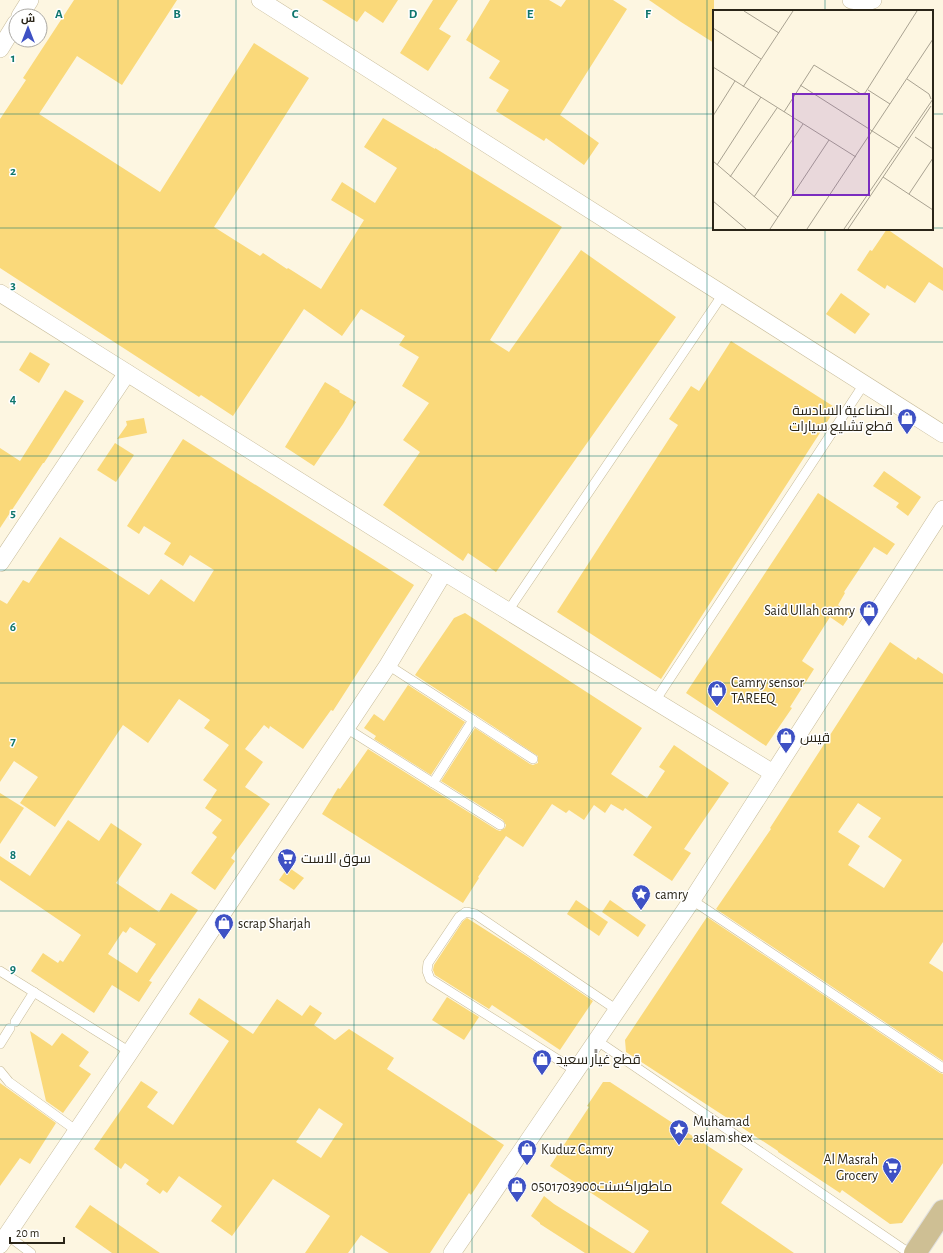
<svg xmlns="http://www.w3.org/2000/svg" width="943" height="1253" viewBox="0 0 943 1253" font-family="'Alegreya Sans',Cairo,sans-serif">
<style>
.building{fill:#fad97a;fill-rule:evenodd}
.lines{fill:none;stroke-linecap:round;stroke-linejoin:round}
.service-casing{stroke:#c7bb99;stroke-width:10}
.minor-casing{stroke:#c7bb99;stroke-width:18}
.primary-casing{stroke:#e1e0df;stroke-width:24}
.service{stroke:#fff;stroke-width:9}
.minor{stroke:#fff;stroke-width:17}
.primary{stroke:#cebf94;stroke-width:22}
.grid{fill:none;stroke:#0f766e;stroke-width:1;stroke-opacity:0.55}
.labels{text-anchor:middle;stroke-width:3;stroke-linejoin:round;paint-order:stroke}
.poi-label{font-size:14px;fill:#2a2518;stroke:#fff;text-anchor:start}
.inset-road{fill:none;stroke:#a9a291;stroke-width:1}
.view{fill:#7b2cbf;fill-opacity:0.15;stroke:#7b2cbf;stroke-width:2}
.inset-edge{fill:none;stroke:#2a2518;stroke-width:2}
.grid-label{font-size:13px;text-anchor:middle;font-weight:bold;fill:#0f766e;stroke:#fff;stroke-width:3;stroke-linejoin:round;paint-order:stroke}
</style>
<rect width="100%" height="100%" fill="#fdf6e1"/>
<g class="building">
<polygon points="74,0 177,0 122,85 77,56 39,114 160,192 254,43 309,78 214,227 260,256 263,253 287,269 288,268 321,289 364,220 331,200 342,182 375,203 397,168 364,147 383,118 435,149 435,148 562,227 490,340 509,352 581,250 676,317 496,572 468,553 463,561 383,505 420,452 403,440 429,403 402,386 419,357 399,345 405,336 361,309 342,336 304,309 233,416 201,395 199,397 0,268 0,119 26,80 23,78"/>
<polygon points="322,0 398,0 383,23 365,11 357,22"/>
<polygon points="433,0 458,0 439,29 451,36 428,71 400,53"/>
<polygon points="490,0 549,0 561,7 566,0 613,0 627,9 560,115 599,143 584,165 546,138 544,141 496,111 509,90 489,78 500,61 466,40"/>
<polygon points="649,0 714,0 714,43 681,22"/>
<polygon points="887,229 943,268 943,291 929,282 915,303 887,285 885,289 857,270 870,250 872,251"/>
<polygon points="841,293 870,314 855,334 826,314"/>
<polygon points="731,341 836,408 661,679 557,612 678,425 669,419 691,386 699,391"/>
<polygon points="30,352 50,364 39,383 19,370"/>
<polygon points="325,382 340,391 339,392 356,402 343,424 314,466 285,447"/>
<polygon points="65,390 84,401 44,463 43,463 0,528 0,448 20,461"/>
<polygon points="144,418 147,433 117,439 127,425 126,421"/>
<polygon points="183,439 414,585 333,711 331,710 303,749 270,726 269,729 264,725 245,749 263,762 245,787 270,804 231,858 235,861 215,890 191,873 217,837 212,833 222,820 205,808 217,790 203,780 229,745 204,728 210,720 179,699 148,743 123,725 55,827 20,803 38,777 14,761 0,782 0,600 7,604 23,580 29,583 60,537 149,595 161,579 194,602 214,570 190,555 183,566 164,554 171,543 144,526 139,534 127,526"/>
<polygon points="115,443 134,455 116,482 97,470"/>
<polygon points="884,471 921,497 908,516 896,507 899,503 873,486"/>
<polygon points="818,493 895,544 887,555 874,547 844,592 845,593 838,605 851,614 843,626 830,617 802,661 814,669 790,707 792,708 766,746 686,693"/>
<polygon points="465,613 642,728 611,774 647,798 665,771 659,767 674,745 729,783 684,849 691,853 672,881 633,855 652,827 625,808 623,811 611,804 605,813 594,805 584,820 569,810 566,813 552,804 523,847 506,836 478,877 479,878 463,903 322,814 338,788 340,789 368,749 497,830 500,831 505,828 506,825 503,820 441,781 475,728 530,764 533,765 538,763 538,756 415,675 454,618"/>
<path d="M890 642 916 660 918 657 943 674V942L929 963 943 972V1061L716 909 771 829 770 828ZM858 803 881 818 868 837 902 860 884 888 848 865 860 846 838 832Z"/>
<polygon points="408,685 465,722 431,775 374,739 376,736 364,728 374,714 384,721"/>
<polygon points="0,793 24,808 0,844"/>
<path d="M68 820 99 841 111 823 142 844 116 883 159 912 171 893 198 910 149 981 152 982 139 1002 112 985 94 1013 31 971 43 953 58 963 60 960 63 962 81 935 0 880V856L30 876ZM130 927 156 944 137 973 108 954 123 931 126 933Z"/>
<polygon points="288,867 304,878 294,890 279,880"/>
<polygon points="576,900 608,922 599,936 567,914"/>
<polygon points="610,900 646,925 638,937 602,912"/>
<polygon points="707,917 940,1073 943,1074 943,1163 902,1223 890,1224 842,1190 840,1193 778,1152 778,1151 626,1052 625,1040"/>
<polygon points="467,918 528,957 593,1001 560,1050 492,1005 489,1009 435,975 433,970 434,965 463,921"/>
<polygon points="447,997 479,1017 464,1040 432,1020"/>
<path d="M199 998 253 1034 277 999 302 1016 310 1005 322 1013 314 1025 335 1040 349 1029 394 1058 387 1069 504 1145 471 1195 469 1193 430 1253H389L361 1235 348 1253H305L330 1216 273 1179 232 1236 211 1221 222 1206 179 1176 167 1193 163 1190 160 1194 146 1184 149 1180 125 1163 121 1169 94 1149 141 1081 158 1092 147 1107 173 1125 229 1041 189 1014ZM319 1108 343 1124 321 1158 296 1142Z"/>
<polygon points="30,1031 52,1046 62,1033 89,1052 79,1066 91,1074 63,1113 46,1101"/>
<polygon points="603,1082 610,1082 743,1169 721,1203 794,1253 634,1253 649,1231 550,1166 589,1107 587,1106"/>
<polygon points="0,1083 56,1123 30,1164 20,1158 0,1186"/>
<polygon points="544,1196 554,1204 632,1253 585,1253 540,1224 540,1223 531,1216"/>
<polygon points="90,1205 160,1253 112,1253 75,1227"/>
</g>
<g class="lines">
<defs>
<g id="service">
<polyline points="508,611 723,294"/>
<polyline points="388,665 533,759"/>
<polyline points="655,701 864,384"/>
<polyline points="346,728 500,825"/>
<polyline points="433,783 473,720"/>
<polyline points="692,900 943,1068"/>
<polyline points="0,971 130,1052"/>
<polyline points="15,1022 34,992"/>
<polyline points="596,1040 909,1253"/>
<polyline points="0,1044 10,1028"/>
<polyline points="0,1071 9,1082 77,1131"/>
<polyline points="576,1071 430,979 427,971 428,963 459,917 466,912 475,914 617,1010"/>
<polyline points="7,1235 31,1253"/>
</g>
<g id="minor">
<polyline points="260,0 943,434"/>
<polyline points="851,0 866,2 873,0"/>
<polyline points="20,16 30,0"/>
<polyline points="0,49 16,23"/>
<polyline points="0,293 444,572 773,773"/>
<polyline points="0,563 127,373"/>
<polyline points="0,1245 130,1052 388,665 444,572"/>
<polyline points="452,1253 692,900 943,509"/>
</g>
<polyline id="primary" points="915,1253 943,1211"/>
</defs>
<use href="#service" class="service-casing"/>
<use href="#minor" class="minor-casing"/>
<use href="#primary" class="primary-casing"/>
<use href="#service" class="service"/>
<use href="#minor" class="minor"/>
<use href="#primary" class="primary"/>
</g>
<path class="grid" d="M118 0V1253M236 0V1253M354 0V1253M472 0V1253M589 0V1253M707 0V1253M825 0V11M0 114H714M932 114H943M0 228H714M932 228H943M825 229V1253M0 342H943M0 456H943M0 570H943M0 683H943M0 797H943M0 911H943M0 1025H943M0 1139H943"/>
<defs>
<symbol id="shop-pin" viewBox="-11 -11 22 30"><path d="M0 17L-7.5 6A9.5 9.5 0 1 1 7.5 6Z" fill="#3e51c4" stroke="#fff"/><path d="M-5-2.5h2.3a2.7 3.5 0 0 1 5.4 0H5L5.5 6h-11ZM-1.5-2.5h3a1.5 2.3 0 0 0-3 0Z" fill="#fff"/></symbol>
<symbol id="supermarket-pin" viewBox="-11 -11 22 30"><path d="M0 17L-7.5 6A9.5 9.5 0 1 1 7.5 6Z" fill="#3e51c4" stroke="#fff"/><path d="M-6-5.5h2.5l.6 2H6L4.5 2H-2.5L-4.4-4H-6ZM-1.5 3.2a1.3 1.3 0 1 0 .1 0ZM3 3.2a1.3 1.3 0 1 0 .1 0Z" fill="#fff"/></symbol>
<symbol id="sight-pin" viewBox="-11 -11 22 30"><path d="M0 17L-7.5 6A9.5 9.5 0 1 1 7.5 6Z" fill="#3e51c4" stroke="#fff"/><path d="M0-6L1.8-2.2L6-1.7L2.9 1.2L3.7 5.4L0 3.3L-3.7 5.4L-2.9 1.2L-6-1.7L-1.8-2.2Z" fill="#fff"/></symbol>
</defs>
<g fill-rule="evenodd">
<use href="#shop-pin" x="896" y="407" width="22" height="30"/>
<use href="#shop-pin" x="858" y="599" width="22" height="30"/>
<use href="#shop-pin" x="706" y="679" width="22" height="30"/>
<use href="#shop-pin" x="775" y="726" width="22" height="30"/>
<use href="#supermarket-pin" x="276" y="847" width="22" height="30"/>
<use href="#sight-pin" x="630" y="883" width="22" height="30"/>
<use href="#shop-pin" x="213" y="912" width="22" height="30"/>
<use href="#shop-pin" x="531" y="1048" width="22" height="30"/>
<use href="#sight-pin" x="668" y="1118" width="22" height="30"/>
<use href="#shop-pin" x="516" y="1138" width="22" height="30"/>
<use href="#supermarket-pin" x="881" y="1156" width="22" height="30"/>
<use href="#shop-pin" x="506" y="1175" width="22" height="30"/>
</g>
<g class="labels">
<g class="poi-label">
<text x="893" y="415" text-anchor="end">الصناعية السادسة<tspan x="893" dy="16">قطع تشليع سيارات</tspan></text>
<text x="855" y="615" text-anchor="end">Said Ullah camry</text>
<text x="731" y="687">Camry sensor<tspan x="731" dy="16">TAREEQ</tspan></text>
<text x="800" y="742">قيس</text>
<text x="301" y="863">سوق الاست</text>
<text x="655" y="899">camry</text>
<text x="238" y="928">scrap Sharjah</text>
<text x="556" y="1064">قطع غياًًر سعيد</text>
<text x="693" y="1126">Muhamad<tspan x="693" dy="16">aslam shex</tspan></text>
<text x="541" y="1154">Kuduz Camry</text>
<text x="878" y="1164" text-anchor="end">Al Masrah<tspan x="878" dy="16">Grocery</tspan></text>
<text x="531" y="1191">ماطوراكسنت0501703900</text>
</g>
</g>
<g transform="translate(713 10)">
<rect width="220" height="220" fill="#fdf6e1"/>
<path class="inset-road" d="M31 1 66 23M0 18 48 49M0 57 143 147M194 69 216 84 218 89M87 75 186 138M30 77 80 1M155 80 177 94M71 102 101 55 148 84 152 83 204 1M0 106 22 71M202 127 220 139M0 151 65 207M4 155 48 87M17 167 64 98M170 167 220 200M196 184 220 148M41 187 90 114M0 191 33 219M57 219 116 130M94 219 220 29M131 219 220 89M135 219 218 96"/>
<path class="view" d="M80 84H156V185H80Z"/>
<rect width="220" height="220" class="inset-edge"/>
</g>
<g class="grid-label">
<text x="59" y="18">A</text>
<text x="177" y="18">B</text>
<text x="295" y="18">C</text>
<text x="413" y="18">D</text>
<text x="530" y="18">E</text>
<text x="648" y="18">F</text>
<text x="13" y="62">1</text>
<text x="13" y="175">2</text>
<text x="13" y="289">3</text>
<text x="13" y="403">4</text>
<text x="13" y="517">5</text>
<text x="13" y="631">6</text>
<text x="13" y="745">7</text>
<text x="13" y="859">8</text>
<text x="13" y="973">9</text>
</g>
<g transform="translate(28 28)"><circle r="19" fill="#ffffff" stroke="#aaa8a3"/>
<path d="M0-3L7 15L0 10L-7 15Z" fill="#3e51c4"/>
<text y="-6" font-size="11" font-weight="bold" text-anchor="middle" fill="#2a2518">ش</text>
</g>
<path d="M10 1237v6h54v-6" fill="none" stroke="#2a2518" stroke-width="2"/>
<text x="16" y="1237" font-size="12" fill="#2a2518" stroke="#ffffff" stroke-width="3" paint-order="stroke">20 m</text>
</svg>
